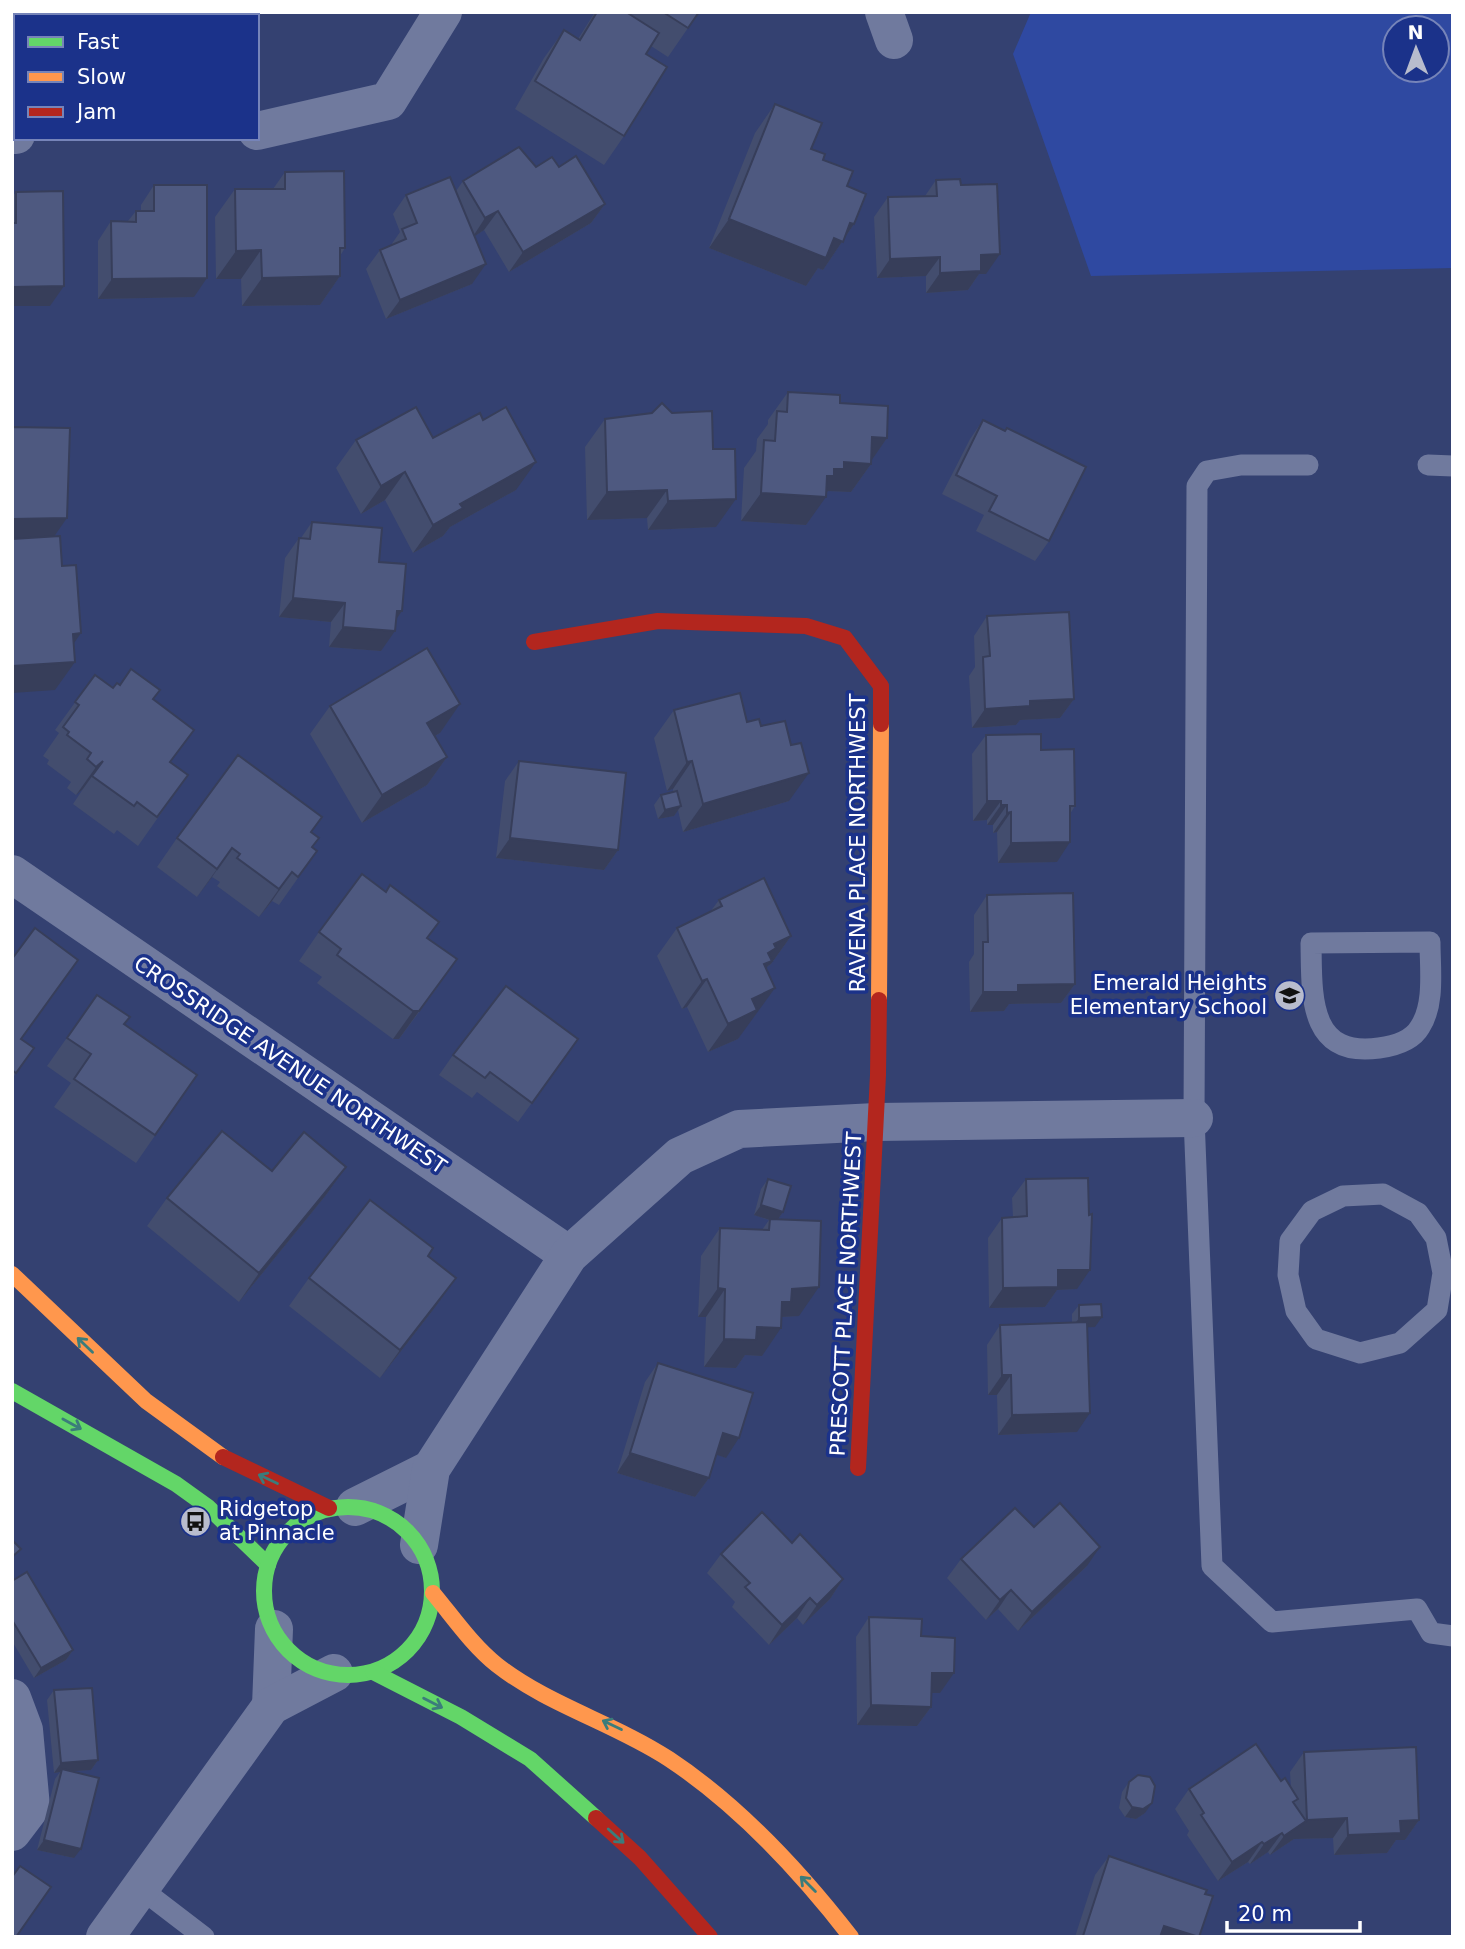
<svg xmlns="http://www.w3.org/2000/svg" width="1465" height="1949" viewBox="0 0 1465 1949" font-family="'DejaVu Sans',sans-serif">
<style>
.green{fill:#2f49a1;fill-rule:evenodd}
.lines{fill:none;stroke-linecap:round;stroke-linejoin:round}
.lane{stroke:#707a9e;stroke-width:21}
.street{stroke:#707a9e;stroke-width:38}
.fast{stroke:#63d668;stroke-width:16}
.slow{stroke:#ff974d;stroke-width:16}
.jam{stroke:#b3261e;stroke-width:16}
.wall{fill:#434d6e}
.shaded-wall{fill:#373e5a}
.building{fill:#4e5980;stroke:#373e5a;stroke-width:2}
.oneway{stroke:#3b7c7b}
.labels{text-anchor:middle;stroke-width:7;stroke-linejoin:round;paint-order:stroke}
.street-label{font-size:21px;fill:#fff;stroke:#1b328a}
.poi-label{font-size:21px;fill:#fff;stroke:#1b328a;text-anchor:end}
</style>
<rect width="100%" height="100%" fill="#344171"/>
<path class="green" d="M1031 12H1453V268L1091 276 1013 54ZM1395 28H1437V70H1395Z"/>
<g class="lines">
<g class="lane">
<polyline points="1308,465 1241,465 1207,471 1197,486 1194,1118 1212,1566 1272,1622 1417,1609 1431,1633 1453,1636"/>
<polyline points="1428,465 1453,466"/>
<path d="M1430 942C1430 969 1435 1004 1420 1027 1412 1041 1394 1046 1379 1048 1307 1058 1312 993 1311 943Z"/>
<polygon points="1383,1194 1418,1213 1436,1238 1443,1273 1437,1310 1400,1343 1360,1353 1316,1339 1296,1311 1288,1275 1290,1241 1312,1211 1343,1196"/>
<polyline points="140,1888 204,1937"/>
</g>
<g class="street">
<polyline points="884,12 894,40"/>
<polyline points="257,131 388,101 443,12"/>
<polyline points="12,135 16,135"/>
<polyline points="12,874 569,1255"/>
<polyline points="355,1507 431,1469"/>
<polyline points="419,1545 431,1469 569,1255 680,1156 739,1129 876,1122 1194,1118"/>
<polyline points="12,1698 24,1730 31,1807 12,1832"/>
<polyline points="271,1706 274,1629"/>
<polyline points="105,1937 271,1706 334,1673"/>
</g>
<g class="fast">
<polyline points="12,1391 176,1484 208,1507 268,1565"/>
<circle cx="348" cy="1591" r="84"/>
<polyline points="373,1672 461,1717 530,1759 596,1818"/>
</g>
<g class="slow">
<polyline points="879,1000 881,724"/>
<polyline points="12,1274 146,1401 223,1457"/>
<path d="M433 1593C453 1617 472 1645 497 1665 548 1705 614 1723 669 1759 740 1806 799 1870 851 1937"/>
</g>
<g class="jam">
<polyline points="534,642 658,621 806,626 845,638 881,686 881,724"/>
<polyline points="223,1457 329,1508"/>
<polyline points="858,1468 878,1075 879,1000"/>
<polyline points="596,1818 640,1858 710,1937"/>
</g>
</g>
<g class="wall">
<polygon points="595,12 699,12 668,57 651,46 646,54 624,136 604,165 515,109 544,58 564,30 578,39"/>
<polygon points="775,104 811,149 823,160 847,186 854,224 823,270 818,268 806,286 709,248 755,133"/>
<polygon points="536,167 559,167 605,204 591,223 509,272 484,230 475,236 472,284 386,319 366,269 380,250 391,245 400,232 393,214 406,195 456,191 463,181"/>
<polygon points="285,172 345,248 340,256 340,276 320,305 242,306 241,279 216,279 215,217 235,189 273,189"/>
<polygon points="936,180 961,185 986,274 979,274 968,290 926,293 926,276 877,278 874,217 888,197 925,196"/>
<polygon points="154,185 194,297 98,299 98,241 111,221 128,221 136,211 141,211 141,205"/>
<polygon points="16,192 50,306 12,306 12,197"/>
<polygon points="788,392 840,403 887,438 871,460 871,464 851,492 828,491 806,525 741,521 744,468 756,451 757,439 768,424 768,420"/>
<polygon points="605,419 716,527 648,530 647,518 587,520 585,447"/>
<polygon points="983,420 1005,431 1049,541 1035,561 976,531 984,515 942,494 970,439"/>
<polygon points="433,438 516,490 450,527 443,536 413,553 385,500 361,514 336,468 356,440"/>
<polygon points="312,522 379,562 396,620 381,651 329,647 331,622 279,617 285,558 299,538 301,538"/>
<polygon points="987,616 1074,699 1060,718 1020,720 1016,725 972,728 969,676 975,667 974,636"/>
<polygon points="95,675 113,688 120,685 154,700 171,762 188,775 138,846 117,830 114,834 73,804 83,789 76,795 67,788 71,782 47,764 49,760 43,756 59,733 55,730"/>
<polygon points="330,706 440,733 435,736 447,757 427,785 362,823 310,734"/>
<polygon points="674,710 747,722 789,801 683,832 678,810 674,816 658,819 654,805 661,795 673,792 673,789 667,791 654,738"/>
<polygon points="986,735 1041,750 1075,806 1070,814 1057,862 998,863 997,832 993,833 993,825 987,825 987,820 973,821 972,754"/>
<polygon points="519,761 618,850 604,870 496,858 505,781"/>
<polygon points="311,833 312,847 317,851 279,905 272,901 259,917 217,886 220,882 212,877 197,897 157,867 177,838"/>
<polygon points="386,892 439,922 428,938 437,988 399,1039 393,1039 317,983 322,977 299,961 319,932"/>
<polygon points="987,895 1075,984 1061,1003 1009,1004 1004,1011 970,1012 969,962 974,954 974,915"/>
<polygon points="719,900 791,936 771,964 766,968 755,1016 752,1017 738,1039 708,1052 687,1007 682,1009 657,956 677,928 710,912"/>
<polygon points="12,959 58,989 21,1039 34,1048 12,1079"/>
<polygon points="97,995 124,1024 197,1075 136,1163 54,1107 71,1083 47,1066"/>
<polygon points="578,1039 518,1122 477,1092 472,1098 439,1075 453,1055"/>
<polygon points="346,1167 326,1195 239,1302 147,1226 167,1198 272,1171"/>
<polygon points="768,1179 783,1212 778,1219 799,1316 782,1317 762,1356 745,1355 736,1368 704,1367 706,1317 698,1317 701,1256 720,1228 762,1230 769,1220 754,1215 761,1189"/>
<polygon points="1026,1179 1077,1289 1057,1290 1045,1307 989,1308 988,1238 1002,1218 1013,1217 1012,1198"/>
<polygon points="428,1256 456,1278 436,1306 380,1378 289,1306 309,1278"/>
<polygon points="1079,1305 1095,1327 1087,1327 1077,1432 998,1435 997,1395 988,1395 987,1345 1000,1325 1072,1323 1072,1314"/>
<polygon points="658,1363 726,1458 716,1454 709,1478 695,1497 617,1473 645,1382"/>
<polygon points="1034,1527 1087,1566 1018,1631 998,1609 986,1620 947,1578 961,1559"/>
<polygon points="792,1543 843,1579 830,1599 803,1625 797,1618 769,1645 732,1607 735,1602 707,1573 721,1554"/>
<polygon points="12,1581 73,1650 66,1660 34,1678 12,1641"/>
<polygon points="869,1617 921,1636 940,1693 931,1693 931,1707 917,1726 857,1725 856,1637"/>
<polygon points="54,1690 98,1760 91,1770 71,1771 74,1858 37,1850 55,1779 60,1772 54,1773 47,1700"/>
<polygon points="1304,1752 1419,1820 1405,1840 1396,1840 1387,1853 1334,1855 1333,1838 1294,1839 1270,1855 1268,1852 1250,1864 1248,1862 1218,1881 1187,1835 1189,1831 1175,1809 1189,1789 1281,1781 1291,1788 1290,1772"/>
<polygon points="1129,1782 1145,1813 1136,1819 1125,1817 1119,1808 1122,1792"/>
<polygon points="1109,1856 1205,1894 1199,1937 1075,1937 1095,1875"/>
</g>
<g class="shaded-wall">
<polygon points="605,204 591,223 509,272 523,252"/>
<polygon points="498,211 484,230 472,238 485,218"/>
<polygon points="729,219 834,238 850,223 854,224 823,270 818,268 806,286 709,248"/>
<polygon points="261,250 241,279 216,279 236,251"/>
<polygon points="1000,254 986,274 979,274 968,290 926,293 940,273 981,255"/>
<polygon points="940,257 926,276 877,278 890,259"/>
<polygon points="486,264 472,284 386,319 400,300"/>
<polygon points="340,276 320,305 242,306 262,278"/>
<polygon points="207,278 194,297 98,299 112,279"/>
<polygon points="64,286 50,306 12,306 12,287"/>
<polygon points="872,437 887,438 869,464 871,464 851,492 828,491 824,496 826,497 806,525 741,521 761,493 827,476"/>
<polygon points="536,462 516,490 450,527 443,536 413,553 433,525 460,504"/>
<polygon points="405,472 385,500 361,514 381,486"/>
<polygon points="667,490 647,518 587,520 607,492"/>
<polygon points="736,499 716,527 648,530 668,501"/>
<polygon points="67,518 53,538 12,538 12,519"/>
<polygon points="293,598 345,603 331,622 279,617"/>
<polygon points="397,611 402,611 388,631 395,631 381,651 329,647 343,627"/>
<polygon points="81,633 61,662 73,634"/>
<polygon points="75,662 55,690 12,693 12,666"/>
<polygon points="1074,699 1060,718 1020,720 1016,725 972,728 985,709 1030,701"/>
<polygon points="460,704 440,733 407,752 427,723"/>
<polygon points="447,757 427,785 362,823 382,795"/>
<polygon points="103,761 83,789 76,795 96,767"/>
<polygon points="692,761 673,789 667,791 687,762"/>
<polygon points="809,773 789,801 683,832 703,804"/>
<polygon points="987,801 1001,801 987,820 973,821"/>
<polygon points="1001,805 1007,805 993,825 987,825"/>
<polygon points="681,806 674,816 658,819 665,810"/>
<polygon points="1011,812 997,832 993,833 1007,813"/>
<polygon points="510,838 618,850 604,870 496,858"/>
<polygon points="1070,842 1057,862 998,863 1011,843"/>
<polygon points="232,848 212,877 197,897"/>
<polygon points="292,872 272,901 259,917 279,889"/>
<polygon points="791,936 771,964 768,966 752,989 748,981 774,944"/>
<polygon points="457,959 399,1039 393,1039 413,1011"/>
<polygon points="707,979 687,1007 682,1009 702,981"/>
<polygon points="1075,984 1061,1003 1009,1004 1004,1011 970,1012 983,992 1018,985"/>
<polygon points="775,988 738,1039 708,1052 728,1024 752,999"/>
<polygon points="346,1167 326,1195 239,1302 259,1273"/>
<polygon points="761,1205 783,1212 776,1222 754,1215"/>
<polygon points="1058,1270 1090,1270 1077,1289 1057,1290 1045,1307 989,1308 1003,1288"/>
<polygon points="456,1278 436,1306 380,1378 400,1350"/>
<polygon points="819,1287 799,1316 781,1317 781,1328 762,1356 745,1355 736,1368 704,1367 724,1339 757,1327 792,1289"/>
<polygon points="718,1288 725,1289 706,1317 698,1317"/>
<polygon points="1102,1317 1095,1327 1072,1328 1079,1318"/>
<polygon points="1002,1375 1011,1375 997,1395 988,1395"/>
<polygon points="1090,1413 1077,1432 998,1435 1012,1415"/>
<polygon points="723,1433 739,1438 726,1458 709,1452"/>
<polygon points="630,1453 709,1478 695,1497 617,1473"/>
<polygon points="1100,1547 1087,1566 1018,1631 1032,1612"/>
<polygon points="843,1579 830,1599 803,1625 817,1605"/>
<polygon points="1011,1590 998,1609 986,1620 1000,1600"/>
<polygon points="810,1598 797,1618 769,1645 782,1625"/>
<polygon points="73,1650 66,1660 34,1678 41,1668"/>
<polygon points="932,1673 954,1673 940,1693 918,1693"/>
<polygon points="871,1705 931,1707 917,1726 857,1725"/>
<polygon points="98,1760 91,1770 61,1772 62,1769 60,1772 54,1773 61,1763"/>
<polygon points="1152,1803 1145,1813 1136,1819 1125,1817 1132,1807"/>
<polygon points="1347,1818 1333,1838 1294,1839 1270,1855 1284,1836 1305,1822 1307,1820"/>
<polygon points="1419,1820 1405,1840 1396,1840 1387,1853 1334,1855 1348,1835 1400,1821"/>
<polygon points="1282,1833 1268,1852 1250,1864 1264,1844"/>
<polygon points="44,1840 81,1849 74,1858 37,1850"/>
<polygon points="1262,1842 1248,1862 1218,1881 1232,1862"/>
<polygon points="1164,1926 1196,1937 1156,1937"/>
</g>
<g class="building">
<polygon points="597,12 626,12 659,33 646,54 667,67 624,136 535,81 564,30 580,40"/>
<polygon points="663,12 699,12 688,28"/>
<polygon points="775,104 822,123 811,149 825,154 823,160 853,171 847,186 866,194 854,224 850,223 843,242 834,238 826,258 729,219"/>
<polygon points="519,147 536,167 552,157 559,167 576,156 605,204 523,252 498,211 485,218 463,181"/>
<polygon points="344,171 345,248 340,248 340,276 262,278 261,250 236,251 235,189 285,189 285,172"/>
<polygon points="450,177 486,264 400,300 380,250 406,239 402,229 417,223 406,195"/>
<polygon points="960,179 961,185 997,184 1000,254 981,255 981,271 940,273 940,257 890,259 888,197 937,196 936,180"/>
<polygon points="154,185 207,185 207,278 112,279 111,221 136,222 136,211 154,211"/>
<polygon points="63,191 64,286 12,287 12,223 16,223 16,192"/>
<polygon points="788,392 840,395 840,403 888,406 887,438 872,437 871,464 844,462 844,469 834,469 834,476 827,476 826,497 761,493 764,440 775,441 777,411 787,412"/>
<polygon points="662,403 672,413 712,411 713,449 735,449 736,499 668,501 667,490 607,492 605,419 652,413"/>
<polygon points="416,407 433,438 480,413 483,420 506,407 536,462 460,504 463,508 433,525 405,472 381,486 356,440"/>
<polygon points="983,420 1005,431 1007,428 1086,467 1049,541 989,511 997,496 956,475"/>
<polygon points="12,427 70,428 67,518 12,519"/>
<polygon points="312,522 382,528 379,562 406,564 402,611 397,611 395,631 343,627 345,603 293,598 299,538 310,539"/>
<polygon points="60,536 62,566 76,565 81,633 73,634 75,662 12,666 12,539"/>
<polygon points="1069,612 1074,699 1030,701 1030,706 985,709 983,657 990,656 987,616"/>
<polygon points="427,648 460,704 427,723 447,757 382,795 330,706"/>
<polygon points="131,669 160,690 153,699 194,730 170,762 188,775 157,817 137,802 134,806 92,776 103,761 96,767 87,759 91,753 67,735 69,732 63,727 79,705 75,702 95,675 113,688 117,683 120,685"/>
<polygon points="740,693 747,722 759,719 761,726 785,721 791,745 801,743 809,773 703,804 692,761 687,762 674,710"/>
<polygon points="1041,734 1041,750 1074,749 1075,806 1070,806 1070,842 1011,843 1011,812 1007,813 1007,805 1001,805 1001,801 987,801 986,735"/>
<polygon points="238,755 322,817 311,832 319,838 312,847 317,851 298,877 292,872 279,889 237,858 240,854 232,848 217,869 177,838"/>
<polygon points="519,761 626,773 618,850 510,838"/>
<polygon points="677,791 681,806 665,810 661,795"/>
<polygon points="362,874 386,892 390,885 439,922 427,938 457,959 419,1011 413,1011 337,955 341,949 319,932"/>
<polygon points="764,878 791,936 774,944 776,948 768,953 772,961 764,964 775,988 752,999 757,1010 728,1024 707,979 702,981 677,928 722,906 719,900"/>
<polygon points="1073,893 1075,984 1018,985 1018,992 983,992 983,942 988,942 987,895"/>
<polygon points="35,928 78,960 21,1039 34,1048 16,1073 12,1070 12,959"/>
<polygon points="506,986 578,1039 532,1103 490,1072 485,1078 453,1055"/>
<polygon points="97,995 130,1017 124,1024 197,1075 155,1135 74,1079 91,1054 67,1038"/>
<polygon points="222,1131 272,1171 304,1132 346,1167 259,1273 167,1198"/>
<polygon points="1088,1178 1089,1215 1092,1214 1090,1270 1058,1270 1058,1287 1003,1288 1002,1218 1027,1216 1026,1179"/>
<polygon points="768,1179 791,1186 783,1212 761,1205"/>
<polygon points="370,1200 433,1248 428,1256 456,1278 400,1350 309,1278"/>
<polygon points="770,1219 821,1221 819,1287 792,1289 791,1302 782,1302 781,1328 757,1327 756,1340 724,1339 725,1289 718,1288 720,1228 769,1230"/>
<polygon points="1101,1304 1102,1317 1079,1318 1079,1305"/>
<polygon points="1087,1322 1090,1413 1012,1415 1011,1375 1002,1375 1000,1325"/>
<polygon points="658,1363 753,1393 739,1438 723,1433 709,1478 630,1453"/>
<polygon points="1060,1503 1100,1547 1032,1612 1011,1590 1000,1600 961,1559 1015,1508 1034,1527"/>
<polygon points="762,1512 792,1543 800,1534 843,1579 817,1605 810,1598 782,1625 745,1587 750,1583 721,1554"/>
<polygon points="12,1540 21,1549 12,1557"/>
<polygon points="27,1572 73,1650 41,1668 12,1620 12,1581"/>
<polygon points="869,1617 922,1619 921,1636 955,1638 954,1673 932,1673 931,1707 871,1705"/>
<polygon points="92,1688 98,1760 61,1763 54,1690"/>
<polygon points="1256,1744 1281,1781 1285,1778 1298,1799 1293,1802 1306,1821 1284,1836 1282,1833 1264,1844 1262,1842 1232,1862 1201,1815 1204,1813 1189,1789"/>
<polygon points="1416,1747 1419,1820 1400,1821 1401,1833 1348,1835 1347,1818 1307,1820 1304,1752"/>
<polygon points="62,1769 99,1778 81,1849 44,1840"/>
<polygon points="1138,1775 1150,1777 1155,1786 1152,1803 1143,1809 1132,1807 1126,1798 1129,1782"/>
<polygon points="1109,1856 1207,1890 1205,1894 1213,1896 1199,1937 1164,1926 1160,1937 1083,1936"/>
<polygon points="20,1866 51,1887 16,1937 12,1937 12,1877"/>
</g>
<defs><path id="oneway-shaft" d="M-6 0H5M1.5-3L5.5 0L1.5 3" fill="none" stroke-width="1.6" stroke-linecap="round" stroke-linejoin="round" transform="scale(1.75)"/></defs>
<g class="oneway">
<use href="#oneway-shaft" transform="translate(85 1345) rotate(-136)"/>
<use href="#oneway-shaft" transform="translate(72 1424) rotate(29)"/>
<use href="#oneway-shaft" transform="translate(268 1479) rotate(-155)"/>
<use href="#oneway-shaft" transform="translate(433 1703) rotate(27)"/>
<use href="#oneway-shaft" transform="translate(612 1725) rotate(-154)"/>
<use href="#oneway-shaft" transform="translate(616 1836) rotate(42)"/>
<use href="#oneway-shaft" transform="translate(808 1884) rotate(-135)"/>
</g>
<defs>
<symbol id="school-disc" viewBox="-11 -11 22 22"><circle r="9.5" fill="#b8bccd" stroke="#1b328a"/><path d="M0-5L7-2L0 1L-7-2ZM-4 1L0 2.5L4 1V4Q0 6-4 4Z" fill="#111"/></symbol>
<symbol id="bus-disc" viewBox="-11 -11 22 22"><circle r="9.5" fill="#b8bccd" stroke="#1b328a"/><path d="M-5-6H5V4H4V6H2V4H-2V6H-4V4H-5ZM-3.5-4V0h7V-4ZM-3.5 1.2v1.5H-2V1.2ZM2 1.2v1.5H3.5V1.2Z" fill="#111"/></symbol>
</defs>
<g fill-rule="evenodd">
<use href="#school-disc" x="1272" y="978" width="35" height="35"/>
<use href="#bus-disc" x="178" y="1504" width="35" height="35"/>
</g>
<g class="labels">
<g class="street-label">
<text transform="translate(858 843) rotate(-90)" y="7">RAVENA PLACE NORTHWEST</text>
<text transform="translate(290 1065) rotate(34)" y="7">CROSSRIDGE AVENUE NORTHWEST</text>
<text transform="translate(846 1294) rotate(-87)" y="7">PRESCOTT PLACE NORTHWEST</text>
</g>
<g class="poi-label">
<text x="1267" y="990">Emerald Heights<tspan x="1267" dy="24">Elementary School</tspan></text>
<text x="219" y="1516" text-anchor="start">Ridgetop<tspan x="219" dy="24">at Pinnacle</tspan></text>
</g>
</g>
<rect width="1465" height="1949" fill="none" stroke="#ffffff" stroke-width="28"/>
<rect x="14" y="14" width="245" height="126" fill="#1b328a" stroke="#7684b9" stroke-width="2"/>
<rect x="28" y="37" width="35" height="10" fill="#63d668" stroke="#7684b9" stroke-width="2"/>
<text x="77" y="49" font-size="21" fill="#ffffff">Fast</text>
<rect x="28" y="72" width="35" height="10" fill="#ff974d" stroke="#7684b9" stroke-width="2"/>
<text x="77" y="84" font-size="21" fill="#ffffff">Slow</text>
<rect x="28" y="107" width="35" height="10" fill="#b3261e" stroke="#7684b9" stroke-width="2"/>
<text x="77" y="119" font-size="21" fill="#ffffff">Jam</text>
<g transform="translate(1416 49) rotate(359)"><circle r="33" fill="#1b328a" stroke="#7684b9" stroke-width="2"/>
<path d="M0-5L12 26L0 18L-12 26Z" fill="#b8bccd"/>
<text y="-10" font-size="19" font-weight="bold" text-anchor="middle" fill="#ffffff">N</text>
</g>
<path d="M1227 1921v10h133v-10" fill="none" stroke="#ffffff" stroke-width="3.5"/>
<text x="1238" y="1921" font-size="21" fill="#ffffff" stroke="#1b328a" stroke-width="5" paint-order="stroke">20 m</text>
</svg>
